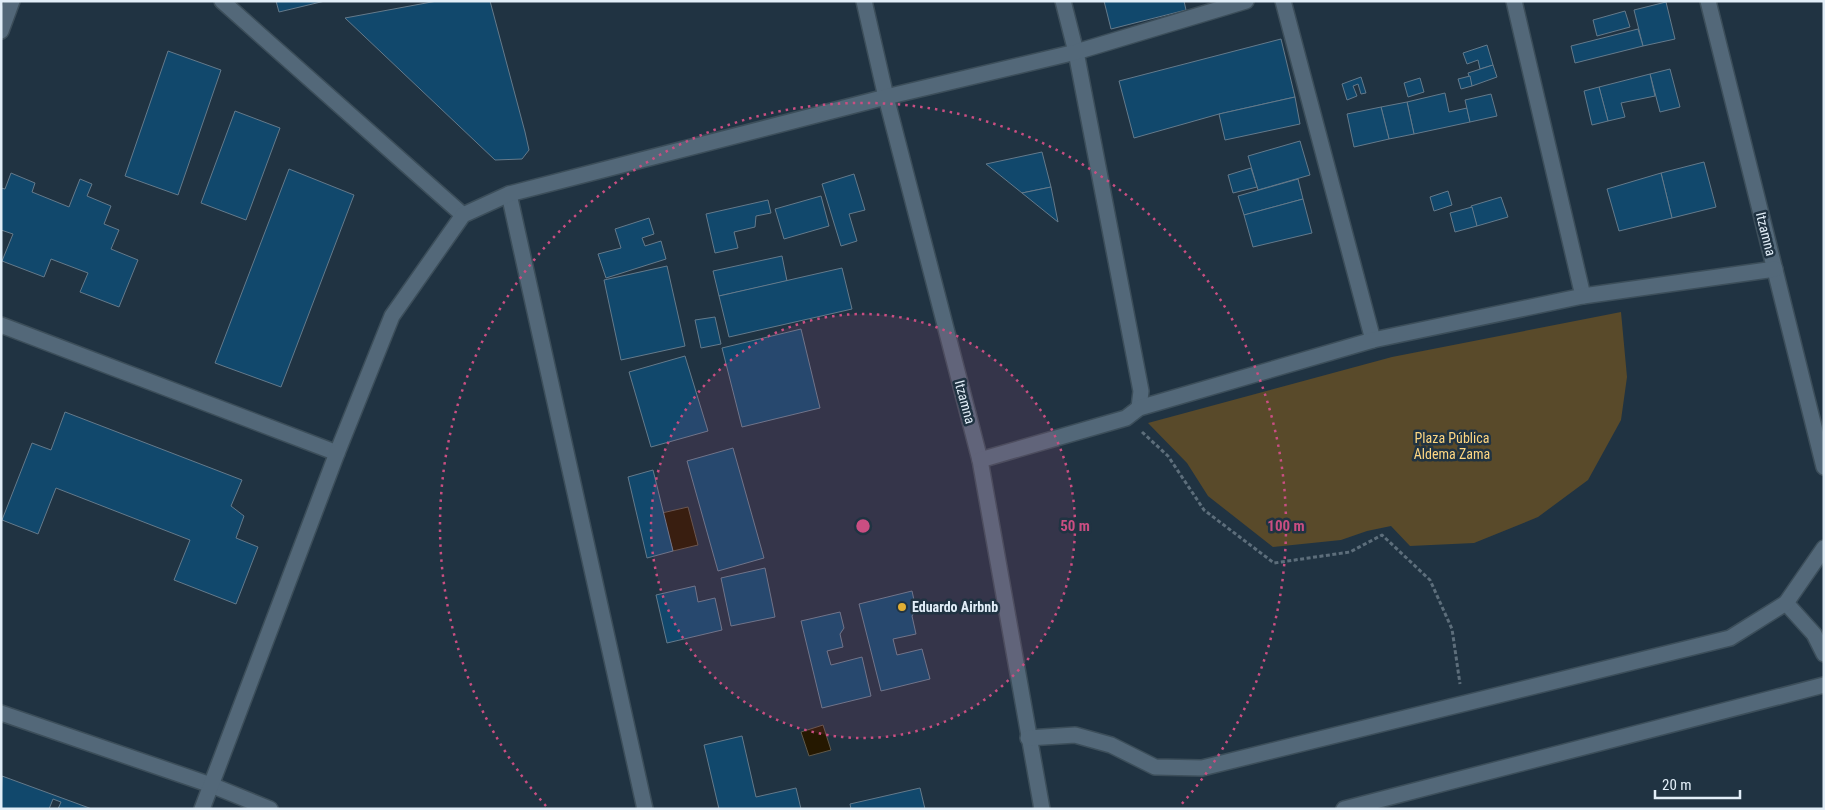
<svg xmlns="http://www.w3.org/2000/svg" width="1825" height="810" viewBox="0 0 1825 810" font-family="'Roboto Condensed',sans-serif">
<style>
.green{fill:#594a2a}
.water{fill:#251800;stroke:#5e584a}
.building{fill:#11486c;stroke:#647a8b}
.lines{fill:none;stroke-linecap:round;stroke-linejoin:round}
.minor-casing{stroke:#3c4e5a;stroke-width:18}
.path{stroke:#5d6e7b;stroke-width:3;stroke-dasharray:4 2.5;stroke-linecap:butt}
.minor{stroke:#536879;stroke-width:15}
.ring{fill:none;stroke:#ca4e82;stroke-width:2.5;stroke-dasharray:2.5 5}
.poi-dot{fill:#e2af34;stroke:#203342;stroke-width:2}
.labels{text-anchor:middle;stroke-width:5;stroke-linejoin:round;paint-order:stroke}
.street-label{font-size:14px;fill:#e2eef8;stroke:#203342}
.park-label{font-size:14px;fill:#fdd682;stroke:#203342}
.poi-label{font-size:14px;font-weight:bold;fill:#e2eef8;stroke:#203342;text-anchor:start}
.centre{fill:#ca4e82;stroke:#203342;stroke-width:2.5}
.ring-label{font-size:15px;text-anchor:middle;font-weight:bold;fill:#ca4e82;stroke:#203342;stroke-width:5;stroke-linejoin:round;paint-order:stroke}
</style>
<rect width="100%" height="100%" fill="#203342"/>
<polygon class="green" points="1621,312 1627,377 1621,420 1588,480 1538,517 1474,543 1410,546 1391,526 1367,531 1341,540 1273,547 1208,496 1187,463 1148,423 1392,357"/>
<g class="water">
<polygon points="688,507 698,545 673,551 662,513"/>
<polygon points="823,725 831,750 809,756 801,732"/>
</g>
<g class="building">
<polygon points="276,1 325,1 279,12"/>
<polygon points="437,1 490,1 525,132 529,150 522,159 495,160 345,18"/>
<polygon points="1104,1 1184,1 1186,10 1111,29"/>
<polygon points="1666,2 1675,39 1643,46 1634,10"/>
<polygon points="1625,11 1630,27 1597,36 1593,20"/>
<polygon points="1638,29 1643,46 1575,63 1571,46"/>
<polygon points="1281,39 1295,97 1219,114 1134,138 1119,81"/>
<polygon points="1487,45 1493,65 1480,69 1478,60 1467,64 1463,53"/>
<polygon points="168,51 221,70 178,195 125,176"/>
<polygon points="1493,65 1497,77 1472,86 1468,73"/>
<polygon points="1670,69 1680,107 1660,112 1650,74"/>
<polygon points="1650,74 1655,96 1621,103 1625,117 1608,121 1599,87"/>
<polygon points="1470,76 1472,86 1461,89 1458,79"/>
<polygon points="1361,77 1366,93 1361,94 1358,84 1353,86 1357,96 1347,100 1342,84"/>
<polygon points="1420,78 1424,92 1408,97 1404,83"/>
<polygon points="1599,87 1608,121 1592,125 1584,91"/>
<polygon points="1445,93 1449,112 1467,108 1470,122 1414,134 1407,102"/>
<polygon points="1491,94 1497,116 1470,122 1465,100"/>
<polygon points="1295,97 1300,124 1225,140 1219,114"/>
<polygon points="1407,102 1414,134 1389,139 1381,107"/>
<polygon points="1381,107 1389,139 1354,147 1347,114"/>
<polygon points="235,111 280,128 246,220 201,203"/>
<polygon points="1300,141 1310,175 1258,190 1248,156"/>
<polygon points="1042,152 1051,187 1022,193 986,164"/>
<polygon points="1704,162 1716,207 1672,218 1661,173"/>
<polygon points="1251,168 1257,187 1233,193 1228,175"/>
<polygon points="289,169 354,195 281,387 215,363"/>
<polygon points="11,173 35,183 32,192 69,207 80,179 92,184 87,196 111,206 104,224 119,230 111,249 138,260 119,307 80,292 88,273 51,259 44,277 2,261 13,234 1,230 1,188 5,189"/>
<polygon points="1661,173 1672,218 1619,231 1607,189"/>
<polygon points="854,174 865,210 849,214 857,241 841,246 822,184"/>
<polygon points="1298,179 1303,199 1244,215 1238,196"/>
<polygon points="1051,187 1058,222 1022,193"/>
<polygon points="1448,191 1452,205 1434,211 1430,197"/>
<polygon points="821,196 829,226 784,239 775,209"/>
<polygon points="1501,197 1508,217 1477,226 1471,206"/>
<polygon points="1303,199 1312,233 1253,247 1244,215"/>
<polygon points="768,200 771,213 756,216 755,227 734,232 738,248 715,253 706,214"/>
<polygon points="1472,207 1477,226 1455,232 1450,213"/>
<polygon points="649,218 654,234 642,238 645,246 661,241 666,259 606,278 598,254 621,248 615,229"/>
<polygon points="782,256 787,281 719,296 713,271"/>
<polygon points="667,266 685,346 621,360 604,280"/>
<polygon points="842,268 852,309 729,337 719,296"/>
<polygon points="715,317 721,344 701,348 695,320"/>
<polygon points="801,329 820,408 742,427 722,348"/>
<polygon points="685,356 708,431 651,447 629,372"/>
<polygon points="65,412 242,480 231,506 244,516 236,538 258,547 236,604 174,580 190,540 56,488 38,534 2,520 32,443 51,450"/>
<polygon points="733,448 764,558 718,571 687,461"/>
<polygon points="653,470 673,551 647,558 628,477"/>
<polygon points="765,568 775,617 731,626 721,578"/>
<polygon points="695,586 698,602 715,598 722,630 667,643 656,595"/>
<polygon points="912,591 916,609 912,616 916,634 893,639 897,655 922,649 930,679 881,691 859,604"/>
<polygon points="840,612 844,628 840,634 843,647 827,651 831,665 862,657 871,696 822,708 801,621"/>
<polygon points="742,736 756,797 796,788 801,809 719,809 704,745"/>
<polygon points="2,776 92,809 58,809 61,802 53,799 49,809 1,809"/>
<polygon points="920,788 925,809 851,809 850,804"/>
</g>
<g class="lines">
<defs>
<g id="minor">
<polyline points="222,1 463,215"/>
<polyline points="864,1 886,97 980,460 1042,809"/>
<polyline points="1063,1 1076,52 1141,391 1139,408"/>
<polyline points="1283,1 1373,340"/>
<polyline points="1514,1 1583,296"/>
<polyline points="1708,1 1824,467"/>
<polyline points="1,31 12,1"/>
<polyline points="509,194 645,809"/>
<polyline points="1,325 337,453"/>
<polyline points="980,460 1126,418 1139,408 1373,340 1583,296 1775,269"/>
<polyline points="1786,603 1814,634 1824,654"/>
<polyline points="1,713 211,785 270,809"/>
<polyline points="1028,738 1075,735 1111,745 1155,767 1202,768 1730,638 1786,603 1824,548"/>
<polyline points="202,809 337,453 392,316 463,215 509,194 886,97 1076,52 1246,1"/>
<polyline points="1344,809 1824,685"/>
</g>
</defs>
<use href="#minor" class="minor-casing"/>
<polyline class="path" points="1142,432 1168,456 1204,510 1274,563 1350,552 1382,535 1430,580 1452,629 1460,684"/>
<use href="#minor" class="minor"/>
</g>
<circle cx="863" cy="526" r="212" fill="#ca4e82" fill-opacity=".12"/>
<g class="ring">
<circle cx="863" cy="526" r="212"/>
<path d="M546 806A423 423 0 1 1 1180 806"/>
</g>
<circle class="poi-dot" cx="902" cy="607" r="5"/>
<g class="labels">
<g class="street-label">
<text transform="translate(1766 234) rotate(76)" y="5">Itzamna</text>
<text transform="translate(965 402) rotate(75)" y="5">Itzamna</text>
</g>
<g class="park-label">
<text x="1452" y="443">Plaza Pública<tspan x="1452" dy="16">Aldema Zama</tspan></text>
</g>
<g class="poi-label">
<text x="912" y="612">Eduardo Airbnb</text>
</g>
</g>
<circle cx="863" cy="526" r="8" class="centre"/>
<g class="ring-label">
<text x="1075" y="531">50 m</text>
<text x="1286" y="531">100 m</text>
</g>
<rect width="1825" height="810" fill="none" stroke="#e2eef8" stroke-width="5"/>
<path d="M1655 790v8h85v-8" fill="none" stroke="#e2eef8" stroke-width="2.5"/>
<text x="1662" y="790" font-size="15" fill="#e2eef8" stroke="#203342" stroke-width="4" paint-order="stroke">20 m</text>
</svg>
